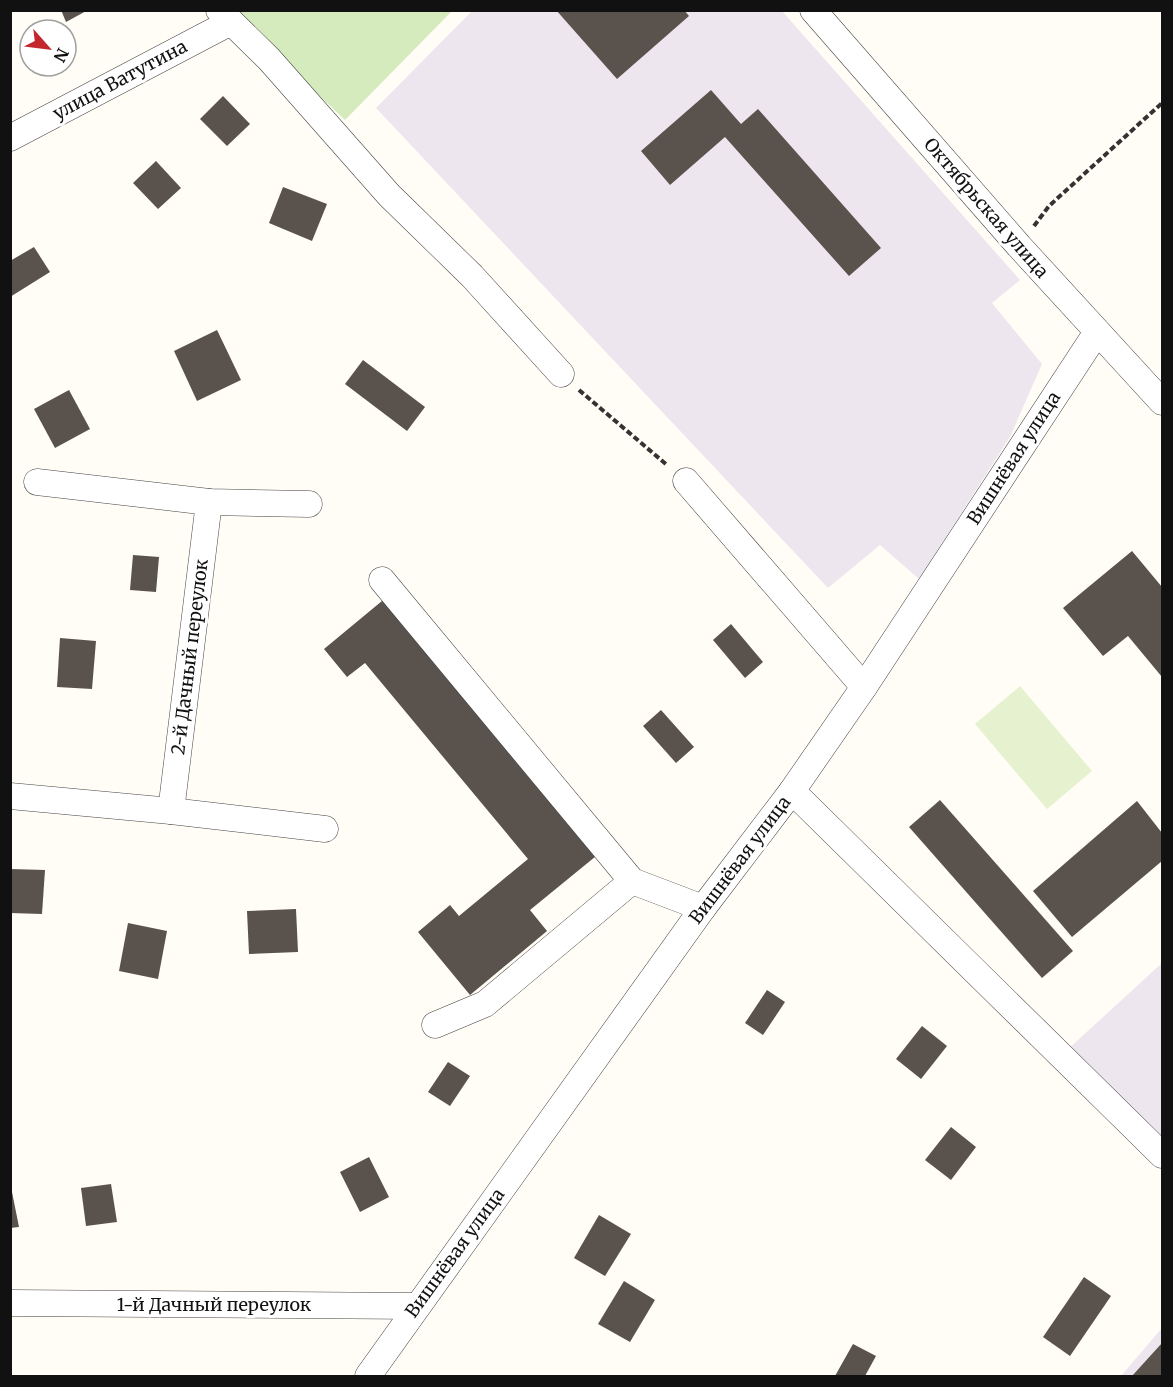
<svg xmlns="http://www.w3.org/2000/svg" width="1173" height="1387" viewBox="0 0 1173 1387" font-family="Merriweather,serif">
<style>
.industrial{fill:#eee6ef}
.green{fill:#d5ebbd}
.pitch{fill:#e6f2cf}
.building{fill:#5a524d}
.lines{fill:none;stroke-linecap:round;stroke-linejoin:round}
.minor-casing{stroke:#444;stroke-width:27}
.path{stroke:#333;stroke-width:4;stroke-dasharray:6 3;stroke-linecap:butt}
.minor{stroke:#fff;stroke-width:26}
.labels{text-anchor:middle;stroke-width:6;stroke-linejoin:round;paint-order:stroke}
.street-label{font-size:18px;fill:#111;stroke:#fff}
</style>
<rect width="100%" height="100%" fill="#fffdf5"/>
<g class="industrial">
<polygon points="472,11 782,11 1020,280 992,303 1042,364 1010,437 919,579 880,545 828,588 376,108"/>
<polygon points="1162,963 1162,1146 1066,1051"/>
<polygon points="1162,1328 1162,1376 1121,1376"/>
</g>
<polygon class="green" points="230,11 452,11 345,120"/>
<polygon class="pitch" points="1020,686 1092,771 1047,809 975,724"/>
<g class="building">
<polygon points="61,10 88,10 66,22"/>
<polygon points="556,10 684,10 689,16 617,79"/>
<polygon points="711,90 741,124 758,109 881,248 849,276 725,137 670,185 641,151"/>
<polygon points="223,96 250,124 227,146 200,119"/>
<polygon points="156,161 181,188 158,209 133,183"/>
<polygon points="283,187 327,204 312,241 269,223"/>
<polygon points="34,247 50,272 10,297 10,261"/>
<polygon points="217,330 241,380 197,401 174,351"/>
<polygon points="363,360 425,407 407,431 345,384"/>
<polygon points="69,390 90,429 55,448 34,409"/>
<polygon points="1132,551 1162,587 1162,677 1128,636 1103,656 1063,608"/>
<polygon points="133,555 159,557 156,592 130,590"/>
<polygon points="388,596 601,852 530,910 547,931 470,995 418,932 450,905 459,916 528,859 365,663 347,677 324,649"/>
<polygon points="731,624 763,662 745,678 713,640"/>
<polygon points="60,638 96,641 92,689 57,687"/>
<polygon points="661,710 694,747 676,763 643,726"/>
<polygon points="940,800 1073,951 1042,978 909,827"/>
<polygon points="1137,801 1162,833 1162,861 1072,937 1033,891"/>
<polygon points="10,869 45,870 42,914 10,913"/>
<polygon points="296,909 298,952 249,954 247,911"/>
<polygon points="128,923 167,931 158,979 119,971"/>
<polygon points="767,990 785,1002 763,1035 745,1023"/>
<polygon points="922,1026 947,1046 921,1079 896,1059"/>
<polygon points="448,1062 470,1076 450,1106 428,1092"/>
<polygon points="951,1127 976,1147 951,1180 925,1160"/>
<polygon points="369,1157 389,1197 360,1212 340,1172"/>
<polygon points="10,1182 19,1227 10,1228"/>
<polygon points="111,1184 117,1222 86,1226 81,1188"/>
<polygon points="599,1215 631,1234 605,1276 574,1258"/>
<polygon points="1084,1277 1111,1296 1070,1356 1043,1337"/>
<polygon points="624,1281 655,1300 630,1342 598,1324"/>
<polygon points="1162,1343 1162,1376 1132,1376"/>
<polygon points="853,1344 876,1356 865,1376 835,1376"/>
</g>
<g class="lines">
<defs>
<g id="minor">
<polyline points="219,10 269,59 389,195 472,276 561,374"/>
<polyline points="813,10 1019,246 1162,402"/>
<polyline points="10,138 229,23"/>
<polyline points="686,481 864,687"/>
<polyline points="37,482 209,502 309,504"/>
<polyline points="382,580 632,881 485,1004 435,1025"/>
<polyline points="792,791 1162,1155"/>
<polyline points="10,796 171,811 325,829"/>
<polyline points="171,811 209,502"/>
<polyline points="632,881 703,908"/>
<polyline points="10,1303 417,1306"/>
<polyline points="368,1376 703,908 792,791 864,687 1097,332"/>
</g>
</defs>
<use href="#minor" class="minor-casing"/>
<g class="path">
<polyline points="1034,226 1049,206 1162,103"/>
<polyline points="579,390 667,465"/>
</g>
<use href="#minor" class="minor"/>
</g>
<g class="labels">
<g class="street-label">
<text transform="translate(120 80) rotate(-28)" y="6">улица Ватутина</text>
<text transform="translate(986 208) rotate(49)" y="6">Октябрьская улица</text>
<text transform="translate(1014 458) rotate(-57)" y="6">Вишнёвая улица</text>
<text transform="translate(190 657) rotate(-83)" y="6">2-й Дачный переулок</text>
<text transform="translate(740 860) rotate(-53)" y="6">Вишнёвая улица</text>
<text transform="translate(455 1253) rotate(-54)" y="6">Вишнёвая улица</text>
<text x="214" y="1311">1-й Дачный переулок</text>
</g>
</g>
<rect width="1173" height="1387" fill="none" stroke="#111111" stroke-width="24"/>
<g transform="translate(48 48) rotate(118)"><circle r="28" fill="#ffffff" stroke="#a0a0a0" stroke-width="1.5"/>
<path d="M0-4.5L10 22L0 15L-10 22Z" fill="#c4262e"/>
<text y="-9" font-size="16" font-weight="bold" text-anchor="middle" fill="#111111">N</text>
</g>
</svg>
